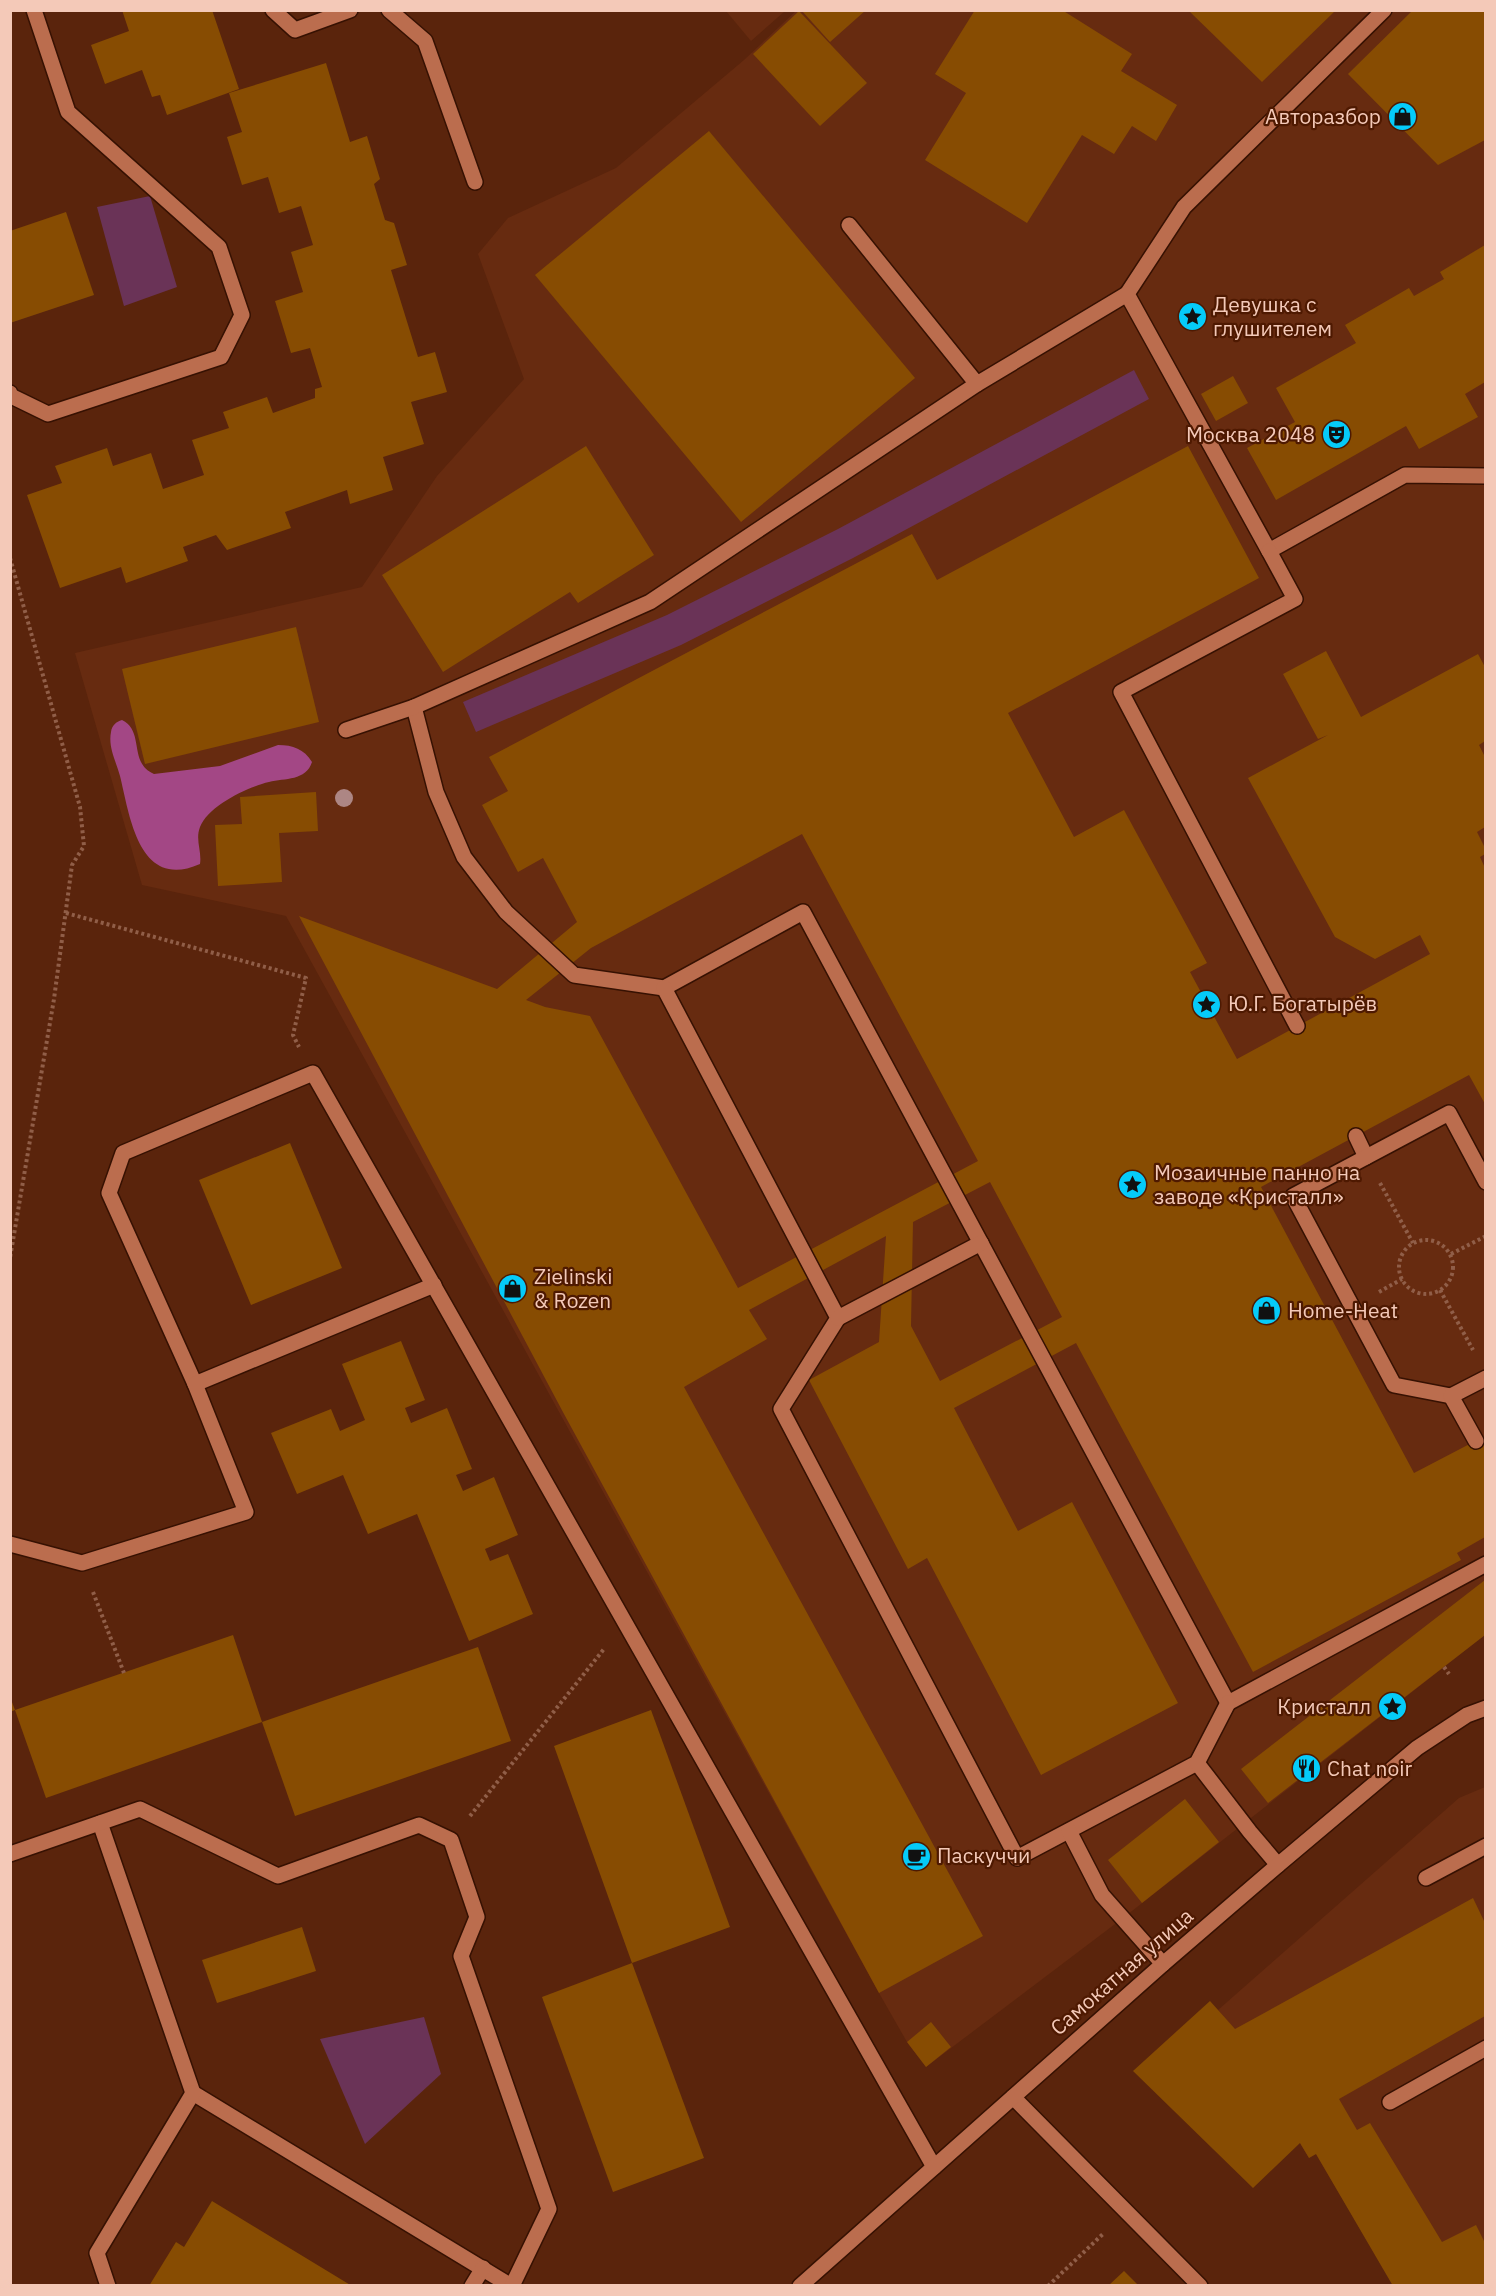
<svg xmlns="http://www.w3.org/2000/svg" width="1496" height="2296" viewBox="0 0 1496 2296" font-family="'IBM Plex Sans',sans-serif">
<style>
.built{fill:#672b10}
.green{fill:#6a3357}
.forest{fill:#a34785}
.building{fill:#874c02;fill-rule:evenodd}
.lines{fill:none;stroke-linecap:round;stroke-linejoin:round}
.service-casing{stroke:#361102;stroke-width:18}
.minor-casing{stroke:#361102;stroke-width:18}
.path{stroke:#905e48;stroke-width:4;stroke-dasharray:3 3;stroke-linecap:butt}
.service{stroke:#bb6d4e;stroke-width:15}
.minor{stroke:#bb6d4e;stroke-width:15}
.tree{fill:#ad8684}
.labels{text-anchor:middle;stroke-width:4.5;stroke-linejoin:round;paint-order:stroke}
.poi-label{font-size:21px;fill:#f4c9b8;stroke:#4e1901;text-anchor:start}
.street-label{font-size:21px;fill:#f4c9b8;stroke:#4e1901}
</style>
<rect width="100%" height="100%" fill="#5a240c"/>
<g class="built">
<polygon points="726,11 785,11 751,41"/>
<polygon points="796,11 1485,11 1485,1635 1123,1918 926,2067 907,2042 879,1993 286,916 142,885 75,653 362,587 437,476 524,379 478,254 508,218 616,168 744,60"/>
<polygon points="1485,1787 1485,2285 1393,2285 1316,2154 1309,2158 1218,2010 1459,1798"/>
</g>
<g class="green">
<polygon points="150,196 177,287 124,306 97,207"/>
<polygon points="1134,370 1149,399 853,558 681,645 476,732 463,702 667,615 838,529"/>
<polygon points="424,2017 441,2074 365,2144 320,2039"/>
</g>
<path class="forest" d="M122 720C145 731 128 763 154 774L220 766 278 745C293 745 304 749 312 762 306 781 285 778 269 782 247 787 208 806 200 827 195 840 202 851 200 864 139 891 130 817 120 776 116 761 108 748 111 732 112 725 116 722 122 720Z"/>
<g class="building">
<polygon points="122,10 212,10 239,89 167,115 160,95 152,97 142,70 105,84 91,45 129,31"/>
<polygon points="804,10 866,10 830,42 803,12"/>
<polygon points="975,10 1062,10 1132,54 1121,71 1177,105 1156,141 1132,126 1114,154 1082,135 1027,223 925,160 966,93 935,74"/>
<polygon points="1188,10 1336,10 1262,82"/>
<polygon points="1413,10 1485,10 1485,140 1438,165 1348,74"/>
<polygon points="799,11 867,83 820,126 753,54"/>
<polygon points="326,63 350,142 367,136 380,179 374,184 385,220 394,223 407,265 391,270 418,357 435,352 447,392 411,402 424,444 383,457 393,490 350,504 347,490 302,506 285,512 291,528 227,550 216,535 183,547 188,561 126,583 121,567 60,588 27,495 62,483 55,466 107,448 113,466 151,453 163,489 204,475 192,440 229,428 223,412 267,397 273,413 315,398 315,389 322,387 310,348 291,353 275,301 303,292 291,252 313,245 301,206 279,213 268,177 242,185 227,137 242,132 229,93"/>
<polygon points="709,131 915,378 741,522 535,275"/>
<polygon points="66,212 94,295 10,323 10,231"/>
<polygon points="1485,245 1485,382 1465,394 1478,417 1419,449 1406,426 1276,500 1247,448 1295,422 1276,388 1356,343 1345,325 1409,288 1414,296 1444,279 1440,272"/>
<polygon points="1233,376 1248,403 1216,421 1201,394"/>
<polygon points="586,446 654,555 578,603 570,592 443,672 382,575"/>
<path d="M1188 446 1259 578 1008 713 1074 837 1124 810 1207 963 1190 972 1237 1059 1430 954 1420 935 1375 959 1335 937 1248 778 1328 735 1318 739 1283 674 1326 651 1361 717 1478 654 1485 667V741L1479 745 1485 757V827L1477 832 1485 848V854L1480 857 1485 868V1104L1469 1075 1261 1187 1414 1473 1485 1436V1537L1457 1553 1461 1560 1253 1672 1076 1343 954 1408 1018 1531 1072 1502 1178 1703 1041 1775 927 1558 908 1569 809 1380 879 1342 886 1236 749 1310 767 1339 684 1387 983 1936 879 1993 564 1414 299 916 497 989 577 922 543 858 518 872 482 805 508 791 489 757 912 534 937 580ZM802 834 978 1161 738 1288 590 1016 545 1007 526 1000 591 948ZM990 1182 1062 1317 940 1381 911 1326 913 1222Z"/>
<polygon points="296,627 319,722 145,764 122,669"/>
<polygon points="316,792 318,831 279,833 282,882 218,886 215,825 242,824 240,797"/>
<polygon points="290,1143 342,1268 251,1305 199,1180"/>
<polygon points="401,1341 425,1400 405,1408 411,1423 447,1408 472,1469 456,1475 463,1491 494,1477 518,1535 485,1549 490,1561 508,1554 533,1614 469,1641 417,1514 368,1534 343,1475 297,1494 271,1433 331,1409 340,1431 365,1420 342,1364"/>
<polygon points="1485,1580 1485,1635 1268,1803 1241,1769"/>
<polygon points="233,1635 262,1722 46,1798 15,1710"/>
<polygon points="478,1647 511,1741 295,1816 262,1722"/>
<polygon points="10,1697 15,1710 10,1712"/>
<polygon points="651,1710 730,1927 632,1963 554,1746"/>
<polygon points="1185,1799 1219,1842 1142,1903 1108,1860"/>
<polygon points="1473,1898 1485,1923 1485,2016 1339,2099 1357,2130 1370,2123 1442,2242 1476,2225 1485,2243 1485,2286 1393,2286 1316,2154 1309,2158 1300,2143 1253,2188 1133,2071 1210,2001 1235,2029"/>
<polygon points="302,1927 316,1971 217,2003 202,1960"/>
<polygon points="632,1963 704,2158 613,2192 542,1997"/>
<polygon points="931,2022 951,2047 926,2067 907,2042"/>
<polygon points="212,2201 352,2286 149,2286 176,2242 184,2247"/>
<polygon points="1124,2271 1139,2286 1108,2286"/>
</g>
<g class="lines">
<defs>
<g id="service">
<polyline points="273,10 295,30 350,10"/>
<polyline points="389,10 425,41 475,182"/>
<polyline points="1384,10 1184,207 1127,294 1269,551 1405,475 1486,476"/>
<polyline points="849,225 977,384 1127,294"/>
<polyline points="10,393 11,396 48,414 221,357 242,315 219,247 68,112 34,10"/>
<polyline points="1269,551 1295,599 1121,692 1297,1026"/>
<polyline points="414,707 436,792 464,857 506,912 574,975 664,988 803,912 1228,1703 1486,1564"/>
<polyline points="346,730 414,707 650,602 977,384"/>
<polyline points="664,988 838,1318 781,1409 1017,1858 1197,1763 1228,1703"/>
<polyline points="1356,1136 1366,1157"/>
<polyline points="838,1318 981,1243"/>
<polyline points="195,1384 109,1193 123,1153 313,1073 934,2167"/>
<polyline points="1451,1396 1394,1385 1293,1196 1449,1113 1486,1182"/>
<polyline points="1476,1441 1451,1396 1486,1378"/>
<polyline points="10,1544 82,1563 246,1512 195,1384 434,1285"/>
<polyline points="1197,1763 1250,1832 1278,1865"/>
<polyline points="100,1823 193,2093 511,2286"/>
<polyline points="1069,1831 1102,1895 1163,1964"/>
<polyline points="10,1854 140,1809 278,1876 419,1825 451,1840 477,1917 461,1956 549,2209 512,2286"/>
<polyline points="1426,1878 1486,1846"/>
<polyline points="1013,2097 1200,2286"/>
<polyline points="1390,2102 1486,2048"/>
<polyline points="108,2286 97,2253 193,2093"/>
<polyline points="472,2286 483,2268"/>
</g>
<polyline id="minor" points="800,2286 1163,1964 1278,1865 1417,1748 1467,1715 1486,1708"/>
</defs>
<use href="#service" class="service-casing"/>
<use href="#minor" class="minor-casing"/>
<g class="path">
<polyline points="10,558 80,807 84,846 72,865 54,999 10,1258"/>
<polyline points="66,913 306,978 293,1035 299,1047"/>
<polyline points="1380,1183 1413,1243"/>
<circle cx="1426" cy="1267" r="27"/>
<polyline points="1451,1254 1486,1236"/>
<polyline points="1440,1290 1473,1350"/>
<polyline points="1379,1292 1402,1279"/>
<polyline points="93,1592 124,1673"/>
<polyline points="1444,1667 1449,1674"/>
<polyline points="470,1816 604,1649"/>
<polyline points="1048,2286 1104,2233"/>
</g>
<use href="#service" class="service"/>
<use href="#minor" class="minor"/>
</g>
<circle class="tree" cx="344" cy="798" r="9"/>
<defs>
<symbol id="shop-disc" viewBox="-11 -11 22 22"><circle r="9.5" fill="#05cbf9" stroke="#4e1901"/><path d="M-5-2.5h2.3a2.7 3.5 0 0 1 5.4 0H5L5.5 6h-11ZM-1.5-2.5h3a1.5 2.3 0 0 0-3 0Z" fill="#111"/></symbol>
<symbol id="sight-disc" viewBox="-11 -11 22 22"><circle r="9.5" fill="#05cbf9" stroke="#4e1901"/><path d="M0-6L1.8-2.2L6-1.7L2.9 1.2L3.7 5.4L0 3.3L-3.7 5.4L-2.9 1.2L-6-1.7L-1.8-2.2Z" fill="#111"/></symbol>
<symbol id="theatre-disc" viewBox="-11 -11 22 22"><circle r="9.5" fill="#05cbf9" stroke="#4e1901"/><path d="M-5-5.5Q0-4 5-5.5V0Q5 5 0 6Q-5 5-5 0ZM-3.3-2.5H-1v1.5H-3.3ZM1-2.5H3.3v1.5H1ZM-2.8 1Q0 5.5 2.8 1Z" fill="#111"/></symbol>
<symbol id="restaurant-disc" viewBox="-11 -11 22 22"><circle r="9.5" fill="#05cbf9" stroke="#4e1901"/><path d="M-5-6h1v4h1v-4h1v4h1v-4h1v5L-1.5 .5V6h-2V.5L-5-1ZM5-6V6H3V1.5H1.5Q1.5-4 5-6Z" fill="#111"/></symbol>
<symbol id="cafe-disc" viewBox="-11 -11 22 22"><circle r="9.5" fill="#05cbf9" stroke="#4e1901"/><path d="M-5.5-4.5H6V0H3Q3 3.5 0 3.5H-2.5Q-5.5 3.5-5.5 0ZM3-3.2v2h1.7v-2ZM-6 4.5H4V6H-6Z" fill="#111"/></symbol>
</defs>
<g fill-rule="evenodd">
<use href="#shop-disc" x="1386" y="100" width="33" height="33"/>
<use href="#sight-disc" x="1176" y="300" width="33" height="33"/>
<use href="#theatre-disc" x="1320" y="418" width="33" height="33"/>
<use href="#sight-disc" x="1190" y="988" width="33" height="33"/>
<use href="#sight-disc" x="1116" y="1168" width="33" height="33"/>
<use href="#shop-disc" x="496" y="1272" width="33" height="33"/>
<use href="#shop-disc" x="1250" y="1294" width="33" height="33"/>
<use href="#sight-disc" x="1376" y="1690" width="33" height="33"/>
<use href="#restaurant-disc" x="1290" y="1752" width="33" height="33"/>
<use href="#cafe-disc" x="900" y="1840" width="33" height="33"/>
</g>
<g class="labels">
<g class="poi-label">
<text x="1381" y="124" text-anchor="end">Авторазбор</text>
<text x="1213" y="312">Девушка с<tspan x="1213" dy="24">глушителем</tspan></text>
<text x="1315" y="442" text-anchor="end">Москва 2048</text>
<text x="1228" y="1011">Ю.Г. Богатырёв</text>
<text x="1154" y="1180">Мозаичные панно на<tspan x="1154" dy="24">заводе «Кристалл»</tspan></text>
<text x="534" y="1284">Zielinski<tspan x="534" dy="24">&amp; Rozen</tspan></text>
<text x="1288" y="1318">Home-Heat</text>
<text x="1371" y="1714" text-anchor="end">Кристалл</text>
<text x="1327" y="1776">Chat noir</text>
<text x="937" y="1863">Паскуччи</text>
</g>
<g class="street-label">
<text transform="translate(1122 1972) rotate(-41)" y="7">Самокатная улица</text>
</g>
</g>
<rect width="1496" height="2296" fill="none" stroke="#f4c9b8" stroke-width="24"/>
</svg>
